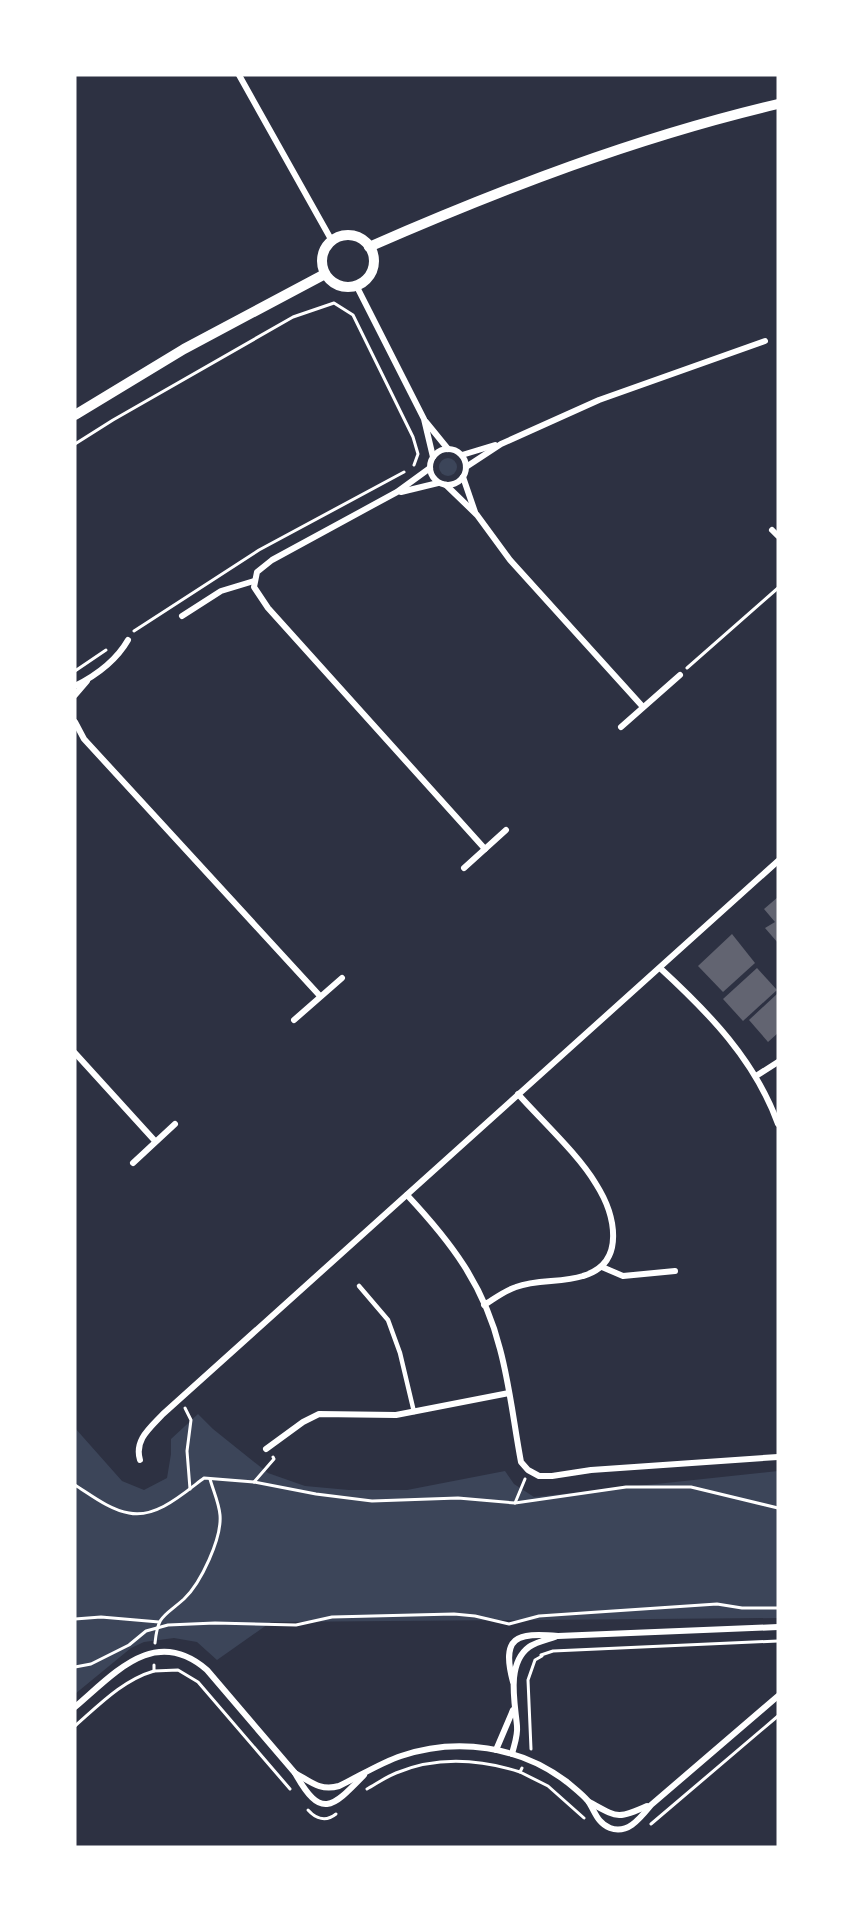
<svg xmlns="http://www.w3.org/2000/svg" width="853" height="1922" viewBox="0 0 853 1922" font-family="'Asap Condensed',sans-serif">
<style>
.green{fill:#3c4559}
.building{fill:#626471}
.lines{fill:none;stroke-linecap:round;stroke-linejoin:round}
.path{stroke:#fff;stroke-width:3}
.service{stroke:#fff;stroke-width:4.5}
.minor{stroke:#fff;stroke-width:6}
.tertiary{stroke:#fff;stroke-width:10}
</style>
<rect width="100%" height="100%" fill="#2d3142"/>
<g class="green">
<circle cx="448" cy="467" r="9"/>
<polygon points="198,1414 213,1429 268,1473 305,1486 349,1490 407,1490 505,1471 514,1484 534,1497 778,1471 778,1618 271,1622 217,1660 197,1642 174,1638 144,1642 131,1648 75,1694 75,1428 122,1481 144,1490 167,1478 171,1454 171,1439"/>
</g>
<g class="building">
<polygon points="778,897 778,943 765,928 775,922 764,909"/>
<polygon points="732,934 755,963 723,992 698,966"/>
<polygon points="757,968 777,990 743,1021 723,999"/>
<polygon points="778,993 778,1033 768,1042 749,1020"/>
</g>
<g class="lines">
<g class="path">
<polyline points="75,444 113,420 293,317 334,303 353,315 413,437 418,454 414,465"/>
<polyline points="134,631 259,550 404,472"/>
<polyline points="687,668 778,588"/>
<polyline points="75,671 106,650"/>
<polyline points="185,1408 191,1420 187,1451 190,1489"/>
<polyline points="254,1482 274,1459 273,1457"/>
<path d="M75 1485C91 1495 110 1510 129 1513 156 1519 184 1493 204 1478L254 1482 316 1494 372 1501 458 1498 515 1503 626 1487H691L778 1508"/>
<polyline points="515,1503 525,1479"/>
<polyline points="75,1619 101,1617 159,1622"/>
<path d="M155 1643C158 1614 164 1617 184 1599 201 1583 222 1538 220 1515 219 1503 213 1490 210 1479"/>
<polyline points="541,1655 553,1651 778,1641"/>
<polyline points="154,1665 154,1671 178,1670 198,1682 290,1789"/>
<polyline points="75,1667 91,1664 129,1645 146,1631 168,1625 215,1623 296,1625 332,1617 454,1614 475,1616 509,1624 539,1616 717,1604 742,1608 778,1608"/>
<path d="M75 1726C99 1705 123 1680 154 1671"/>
<polyline points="531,1749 528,1680 535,1660 542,1656"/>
<polyline points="520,1772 548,1786 584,1818"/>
<path d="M367 1789C376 1784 386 1777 396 1773 437 1756 479 1759 520 1772L522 1768"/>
<path d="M308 1810C316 1819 326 1822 336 1814"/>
<polyline points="651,1824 778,1716"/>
</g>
<polyline class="service" points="359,1286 388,1320 400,1353 414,1412"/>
<g class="minor">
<polyline points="239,75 332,241"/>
<polyline points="356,285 424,419 433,457"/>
<polyline points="426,422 448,449"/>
<circle cx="448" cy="467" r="18"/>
<polyline points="462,455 495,445"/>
<polyline points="466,467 501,444 599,400 765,341"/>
<polyline points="430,468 397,492 272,560 257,572 254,587 268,608 485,849"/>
<polyline points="463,477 475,512"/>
<polyline points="446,485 477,515 510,560 643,707"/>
<polyline points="401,492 438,483"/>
<polyline points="772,530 778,536"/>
<polyline points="182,616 221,591 254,581"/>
<path d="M75 686C97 675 116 661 128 640"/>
<polyline points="75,695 87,681"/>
<polyline points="75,722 84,739 320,996"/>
<polyline points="621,727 680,675"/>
<polyline points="464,868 506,830"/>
<path d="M660 968C709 1013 755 1060 778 1124"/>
<polyline points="294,1020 342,978"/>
<polyline points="75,1053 155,1141"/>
<polyline points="756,1076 778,1062"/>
<polyline points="133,1163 175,1124"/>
<path d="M407 1195C451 1242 484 1285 500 1349 510 1386 514 1425 521 1462L528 1470 539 1476H552L591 1470 778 1457"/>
<polyline points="602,1267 623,1276 675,1271"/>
<path d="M484 1305C494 1299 504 1291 516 1287 537 1279 562 1283 583 1276 627 1263 615 1214 596 1184 579 1155 542 1121 518 1094"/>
<polyline points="266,1449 303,1422 319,1414 396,1415 509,1393"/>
<path d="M140 1460C134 1440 150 1428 163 1414L778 861"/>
<path d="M513 1682C501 1637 516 1632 558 1636L778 1627"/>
<path d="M75 1707C115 1673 155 1625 207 1670L295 1773C321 1820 332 1808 364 1775"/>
<polyline points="496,1750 513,1710"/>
<path d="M512 1754C514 1745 518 1736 517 1726 515 1703 506 1664 529 1647 536 1642 546 1640 555 1637"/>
<path d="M295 1773C311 1782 320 1791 339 1786 360 1776 380 1763 401 1756 457 1737 520 1746 567 1782 574 1788 582 1794 588 1801 595 1811 597 1823 610 1828 628 1835 641 1817 651 1805L778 1696"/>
<path d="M589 1802C617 1817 617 1820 647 1806"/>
</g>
<g class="tertiary">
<circle cx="348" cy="261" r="26"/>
<path d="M369 247C502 189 637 137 778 104"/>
<polyline points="75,415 184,349 325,274"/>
</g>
</g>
<rect width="853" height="1922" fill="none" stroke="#ffffff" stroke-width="153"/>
</svg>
